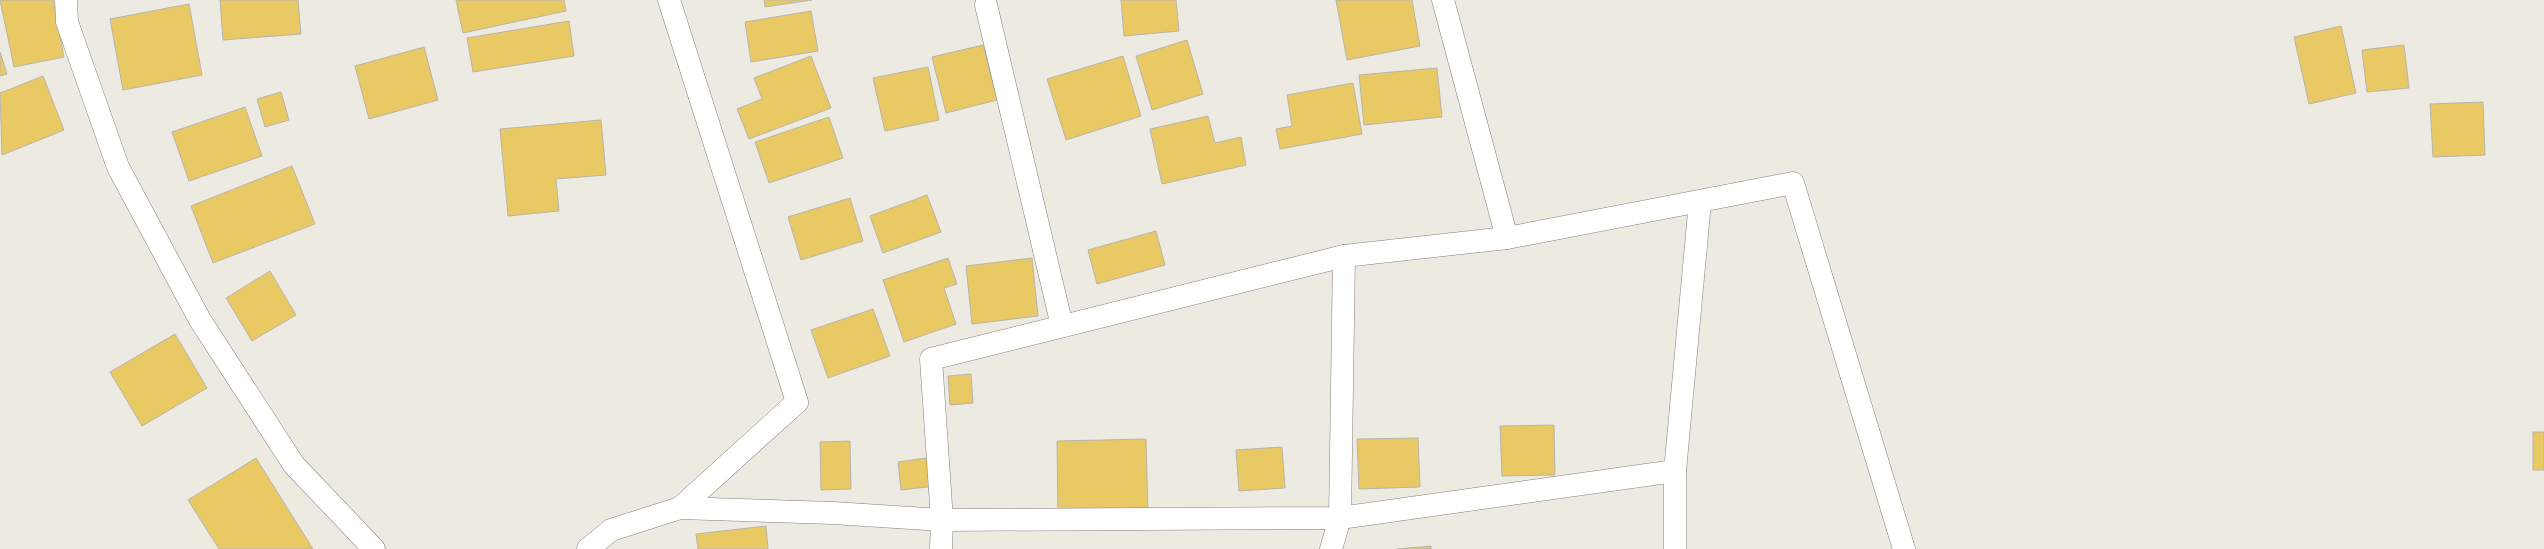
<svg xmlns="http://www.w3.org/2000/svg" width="2544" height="549" viewBox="0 0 2544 549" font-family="Roboto,sans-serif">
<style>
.building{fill:#e9c964;stroke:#b8b5ad}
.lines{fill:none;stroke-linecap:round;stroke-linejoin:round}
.minor-casing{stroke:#838179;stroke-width:23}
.minor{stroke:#fff;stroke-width:22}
</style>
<rect width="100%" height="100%" fill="#edeae2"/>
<g class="building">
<polygon points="0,0 53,0 64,57 14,67"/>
<polygon points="220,0 298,0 301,34 223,40"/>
<polygon points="456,0 564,0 566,11 463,33"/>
<polygon points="764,0 812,0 765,7"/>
<polygon points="1121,0 1176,0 1179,31 1124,36"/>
<polygon points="1336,0 1412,0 1420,46 1347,60"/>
<polygon points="189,4 202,75 123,90 110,19"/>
<polygon points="811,11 818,51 751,62 745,22"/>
<polygon points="569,21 574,56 473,72 467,38"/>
<polygon points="2341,26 2356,93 2309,104 2294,37"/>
<polygon points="1187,40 1203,94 1152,110 1136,56"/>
<polygon points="983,45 997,100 946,113 932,57"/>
<polygon points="2404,45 2409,88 2367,92 2362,50"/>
<polygon points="424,47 438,100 369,119 355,66"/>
<polygon points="0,52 7,74 0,76"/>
<polygon points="811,56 831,108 749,139 737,109 762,99 754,78"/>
<polygon points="1123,56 1141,116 1066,140 1047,79"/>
<polygon points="928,67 939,120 885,131 873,78"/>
<polygon points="1437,68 1442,117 1364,125 1359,75"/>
<polygon points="43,76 64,130 2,155 0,93"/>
<polygon points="1353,83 1362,134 1280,149 1276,129 1292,126 1287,95"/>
<polygon points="281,92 289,120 265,127 257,99"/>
<polygon points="2483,102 2485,155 2433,157 2430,104"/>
<polygon points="245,107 262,156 189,181 172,132"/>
<polygon points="1208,116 1215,143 1241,137 1246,165 1162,184 1150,129"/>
<polygon points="829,117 843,158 769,183 755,142"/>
<polygon points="601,120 606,175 556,179 559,211 508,216 500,129"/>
<polygon points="292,166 315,224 213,263 191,206"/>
<polygon points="927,195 941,232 883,253 870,216"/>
<polygon points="850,198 863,241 801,260 788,217"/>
<polygon points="1156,231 1165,265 1097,284 1088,250"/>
<polygon points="948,258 957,284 944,288 956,324 904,342 883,280"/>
<polygon points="1032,258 1038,316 972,324 966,266"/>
<polygon points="270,271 296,315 252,341 226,298"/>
<polygon points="873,309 890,356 828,378 811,330"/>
<polygon points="175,334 207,388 142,426 110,372"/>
<polygon points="971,374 973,403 950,405 948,376"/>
<polygon points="1554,425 1555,475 1502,476 1500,426"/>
<rect x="2533" y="432" width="11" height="38"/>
<polygon points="1418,438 1420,487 1359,489 1357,439"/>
<polygon points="1146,439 1148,517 1058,519 1057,441"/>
<polygon points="850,441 851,489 821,490 820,442"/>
<polygon points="1282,447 1285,488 1239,491 1236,450"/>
<polygon points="933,457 936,486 901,490 898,462"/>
<polygon points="256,458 313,549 219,549 188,500"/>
<polygon points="766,526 768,549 698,549 696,534"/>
<polygon points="1431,546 1431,549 1397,549"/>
</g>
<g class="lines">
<defs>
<g id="minor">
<polyline points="66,0 67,22 118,167 200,320 294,465 374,549"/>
<polyline points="669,0 797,402 680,508"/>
<polyline points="1443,0 1507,238"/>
<polyline points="986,5 1062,326"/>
<polyline points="588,549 611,530 680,508 833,513 942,520 931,359 1344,256 1507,238 1793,183 1904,549"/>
<polyline points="941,549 942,520 1340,518 1344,256"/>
<polyline points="1331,549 1340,518 1675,471 1700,202"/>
<polyline points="1675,549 1675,471"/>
</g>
</defs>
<use href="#minor" class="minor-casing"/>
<use href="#minor" class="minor"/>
</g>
</svg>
